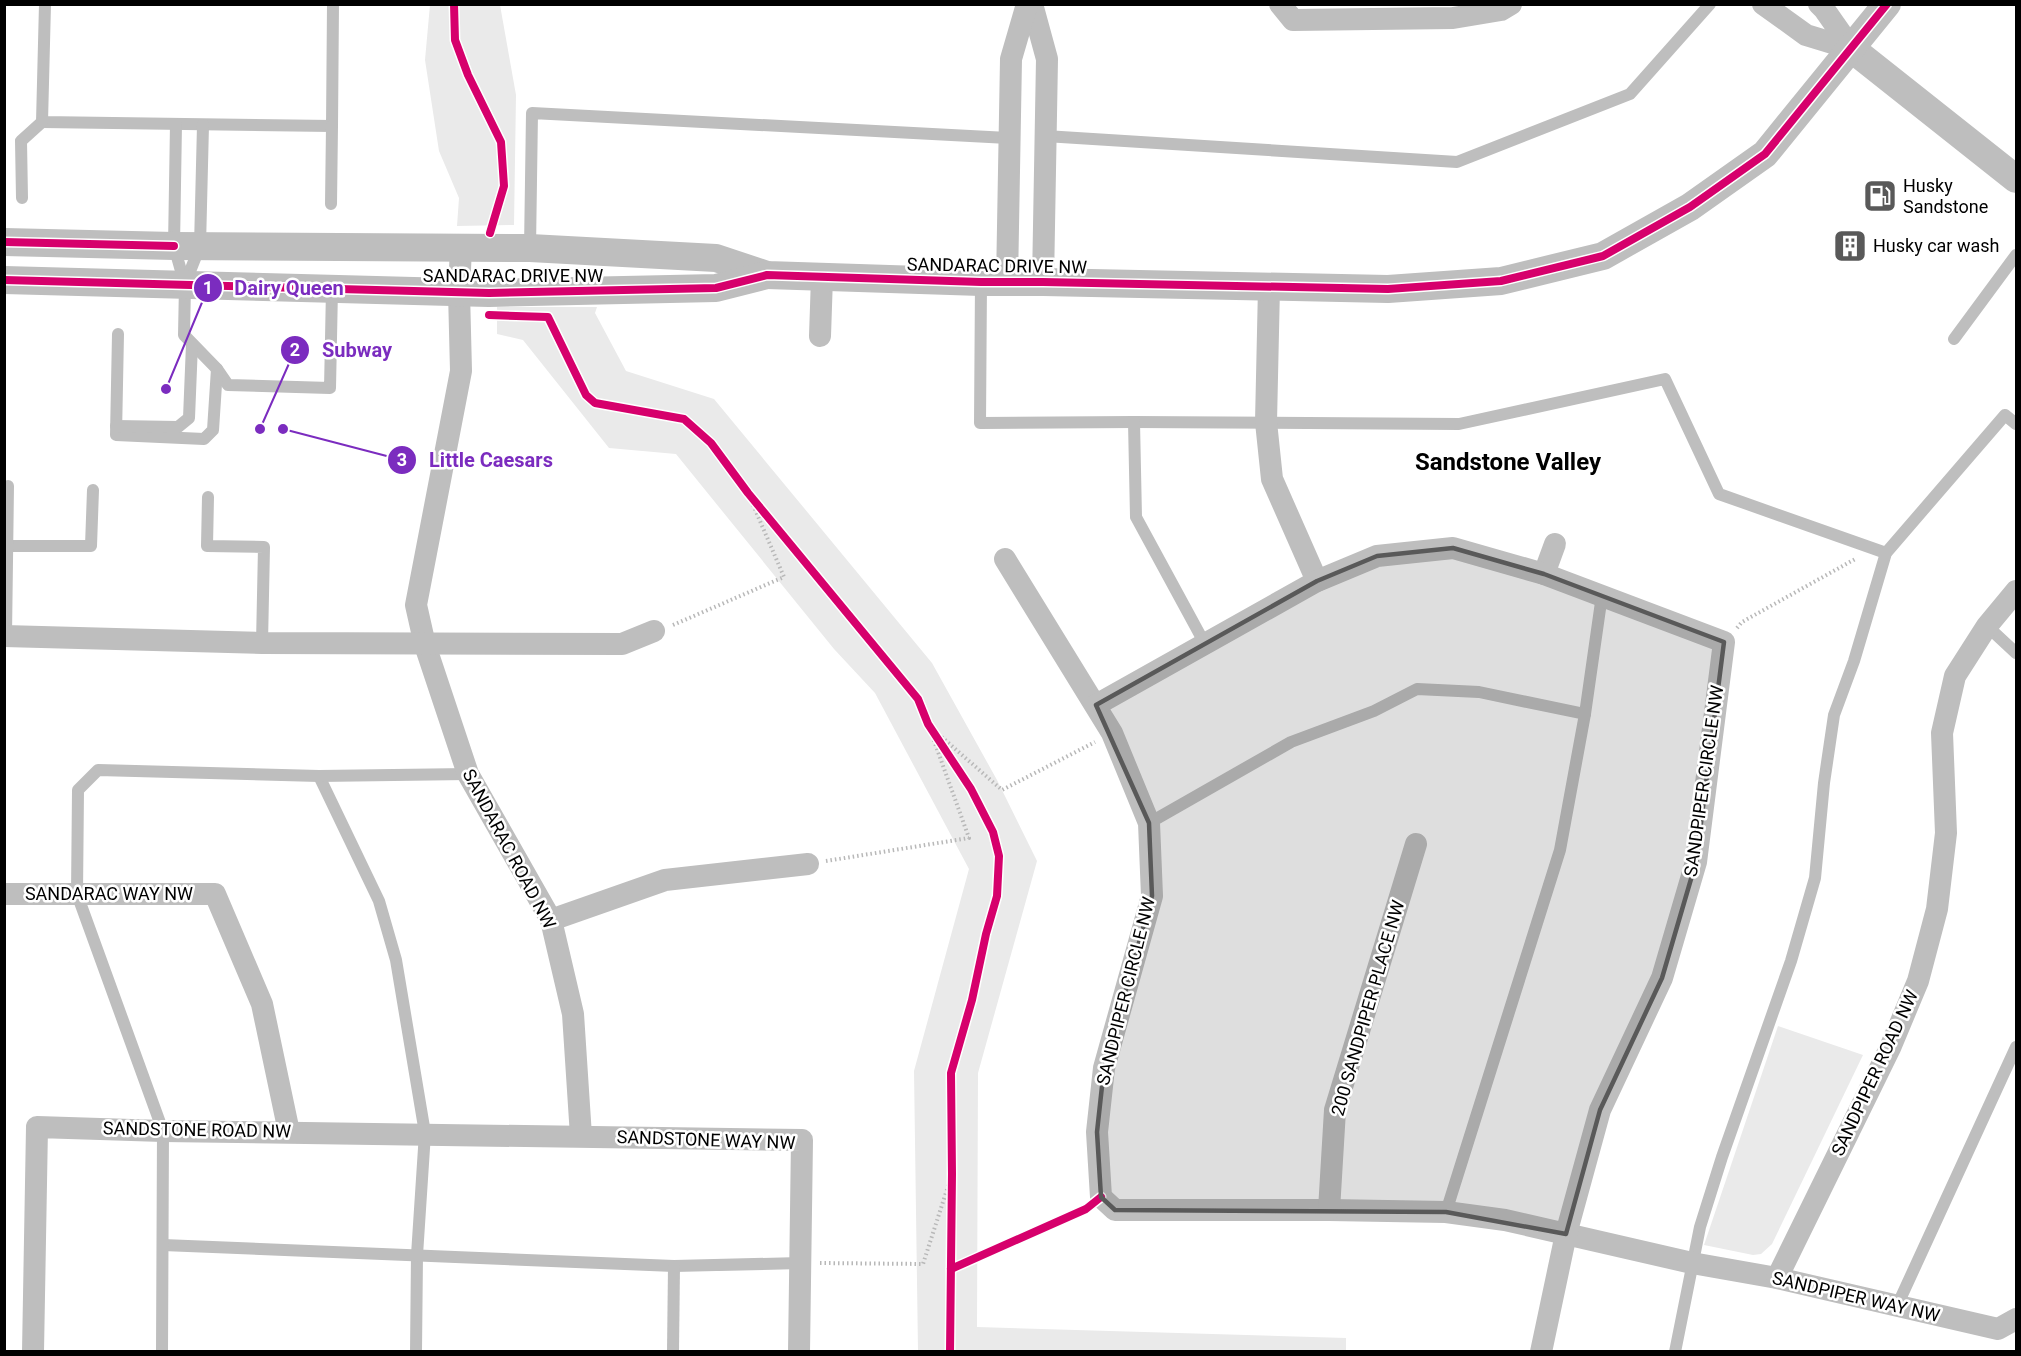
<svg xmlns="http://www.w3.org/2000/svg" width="2021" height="1356" viewBox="0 0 2021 1356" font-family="Roboto,sans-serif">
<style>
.green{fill:#eaeaea}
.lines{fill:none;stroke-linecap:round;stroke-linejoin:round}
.path{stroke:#b8b8b8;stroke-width:4;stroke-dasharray:1.5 3;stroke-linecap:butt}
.service{stroke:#bebebe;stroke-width:12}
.minor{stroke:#bebebe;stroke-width:22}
.tertiary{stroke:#bebebe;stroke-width:28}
.cycleway-casing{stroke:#fff;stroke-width:11}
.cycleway{stroke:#d6006c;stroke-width:8}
.marked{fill:#595959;fill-opacity:0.2;stroke:#595959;stroke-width:4.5;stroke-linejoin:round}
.labels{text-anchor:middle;stroke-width:5;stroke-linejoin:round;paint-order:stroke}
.poi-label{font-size:18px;fill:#000;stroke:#fff;text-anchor:start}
.street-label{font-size:18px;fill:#000;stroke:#fff}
.district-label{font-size:24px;font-weight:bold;fill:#000;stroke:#fff}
.leader{fill:none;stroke:#7b2cbf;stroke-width:2}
.callout-dot{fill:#7b2cbf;stroke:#fff;stroke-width:2}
.mark-label{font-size:18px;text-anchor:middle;font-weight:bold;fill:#fff}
.callout-label{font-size:20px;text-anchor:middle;font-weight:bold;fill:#7b2cbf;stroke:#fff;stroke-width:5;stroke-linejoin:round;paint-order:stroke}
</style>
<rect width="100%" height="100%" fill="#fff"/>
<g class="green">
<polygon points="430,5 500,5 516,95 514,225 457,226 459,198 439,151 425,60"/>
<polygon points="497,307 597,307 595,313 626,371 714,399 932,663 997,780 1037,861 978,1073 977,1327 1346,1338 1346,1351 918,1351 914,1071 969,869 875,693 834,649 676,454 609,448 523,340 497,334"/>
<polygon points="1778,1026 1863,1055 1772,1244 1761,1254 1753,1255 1704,1245"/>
</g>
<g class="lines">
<g class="path">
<polyline points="673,625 784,577 748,493"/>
<polyline points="1737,628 1742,622 1857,558"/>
<polyline points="928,725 1002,790 1095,742"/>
<polyline points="826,861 969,838 928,724"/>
<polyline points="820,1263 923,1264 952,1174"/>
</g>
<g class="service">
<polyline points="45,4 42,122 332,126 333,4"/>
<polyline points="176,124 174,246 185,285 184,335 217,369 228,385 330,388 332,289"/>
<polyline points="1045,136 1457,162 1630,94 1710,4"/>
<polyline points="22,198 21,141 42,122"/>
<polyline points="331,204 332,126"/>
<polyline points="530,248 532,113 1008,138"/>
<polyline points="981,282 980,423 1134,422 1459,424 1665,379 1719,494 1886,553"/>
<polyline points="185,284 200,246 203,125"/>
<polyline points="118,334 116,435 204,439 213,430 217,369"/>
<polyline points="1954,339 2016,255"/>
<polyline points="1134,422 1136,517 1205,644"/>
<polyline points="116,426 178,427 189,418 192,344"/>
<polyline points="208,497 207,546 264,547 262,643"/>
<polyline points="7,546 91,546 93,490"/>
<polyline points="1987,626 2016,653"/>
<polyline points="6,636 8,486"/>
<polyline points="319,776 379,901 396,960 425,1133 417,1255 416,1352"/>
<polyline points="1149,823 1291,742 1374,711 1417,689 1479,692 1585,714"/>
<polyline points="1446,1212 1560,850 1585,714 1602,595"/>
<polyline points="163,1245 674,1266 801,1263"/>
<polyline points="1897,1306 2016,1047"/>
<polyline points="162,1352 163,1131 77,894 78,790 98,770 319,776 468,774"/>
<polyline points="673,1352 674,1266"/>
<polyline points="1675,1352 1700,1227 1722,1157 1791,961 1815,878 1824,783 1834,715 1854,661 1886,553 2005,415 2016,424"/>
</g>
<g class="minor">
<polyline points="1032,4 1047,59 1043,282"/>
<polyline points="1280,4 1293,20 1453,18 1501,10 1511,4"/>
<polyline points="1763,4 1806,35 1852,49"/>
<polyline points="1819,4 1824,9 1852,49"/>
<polyline points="461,247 459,292 461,371 416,605 425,645 468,774 551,920 573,1014 581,1136"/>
<polyline points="1007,283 1011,59 1027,4"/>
<polyline points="1269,287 1266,422 1272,479 1317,581"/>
<polyline points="820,336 822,277"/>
<polyline points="1005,559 1112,733 1149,823 1152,896 1104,1068 1097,1132 1101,1197 1115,1210 1329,1210 1446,1212 1505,1220 1692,1263 1777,1278 1998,1329 2016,1319"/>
<polyline points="1544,574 1555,544"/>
<polyline points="4,636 262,643 622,644 654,631"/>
<polyline points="1096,705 1317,581 1377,556 1453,548 1544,574 1724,642 1696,862 1662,978 1600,1110 1566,1234 1541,1352"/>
<polyline points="4,894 215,894 262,1004 289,1132"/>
<polyline points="551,920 665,880 808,864"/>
<polyline points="1329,1210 1335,1110 1416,844"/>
<polyline points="1777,1278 1890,1048 1918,981 1937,909 1946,833 1942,733 1955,676 1987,626 2016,591"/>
<polyline points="33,1352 37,1127 163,1131 802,1140 799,1352"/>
</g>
<g class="tertiary">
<polyline points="1852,49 2016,179"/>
<polyline points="4,242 174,246 530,248 716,258 767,275 981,282 1043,282 1388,289 1501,281 1603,256 1690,207 1765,154 1887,4"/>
<polyline points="4,280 489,293 716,288 767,275"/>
</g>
<defs>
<g id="cycleway">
<polyline points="454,4 455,40 468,75 501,142 504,186 490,233"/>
<polyline points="4,242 174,246"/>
<polyline points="4,280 489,293 716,288 767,275 981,282 1043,282 1388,289 1501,281 1603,256 1690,207 1765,154 1887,4"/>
<polyline points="489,315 548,317 586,395 595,403 684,419 711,443 748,493 918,699 928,724 971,789 993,832 999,856 997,896 986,934 972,1000 951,1073 952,1174 950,1352"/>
<polyline points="951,1269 1086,1209 1101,1197"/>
</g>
</defs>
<use href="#cycleway" class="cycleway-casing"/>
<use href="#cycleway" class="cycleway"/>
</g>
<path class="marked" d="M1453 548 1544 574 1724 642 1696 862 1662 978 1600 1110 1566 1234 1446 1212 1115 1210 1101 1197 1097 1132 1104 1068 1152 896 1149 823 1096 705 1317 581 1377 556Z"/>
<defs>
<symbol id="fuel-square" viewBox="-11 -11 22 22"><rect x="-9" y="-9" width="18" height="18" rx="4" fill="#595959" stroke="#fff"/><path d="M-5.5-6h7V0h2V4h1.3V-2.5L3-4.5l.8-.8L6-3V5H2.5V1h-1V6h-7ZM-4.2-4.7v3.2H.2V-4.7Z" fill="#fff"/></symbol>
<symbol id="building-square" viewBox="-11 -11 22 22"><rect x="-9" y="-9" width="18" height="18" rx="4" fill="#595959" stroke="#fff"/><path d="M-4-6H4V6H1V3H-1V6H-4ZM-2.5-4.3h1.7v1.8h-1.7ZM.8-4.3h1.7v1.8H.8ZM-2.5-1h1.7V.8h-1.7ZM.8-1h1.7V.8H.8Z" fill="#fff"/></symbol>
</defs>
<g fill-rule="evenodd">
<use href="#fuel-square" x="1861" y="177" width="38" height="38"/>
<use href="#building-square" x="1831" y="227" width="38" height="38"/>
</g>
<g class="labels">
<g class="poi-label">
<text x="1903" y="192">Husky<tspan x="1903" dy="21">Sandstone</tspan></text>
<text x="1873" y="252">Husky car wash</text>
</g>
<g class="street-label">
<text transform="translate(997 266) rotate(1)" y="6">SANDARAC DRIVE NW</text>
<text x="513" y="282">SANDARAC DRIVE NW</text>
<text transform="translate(1704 781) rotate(-82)" y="6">SANDPIPER CIRCLE NW</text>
<text transform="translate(509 849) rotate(62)" y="6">SANDARAC ROAD NW</text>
<text x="109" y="900">SANDARAC WAY NW</text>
<text transform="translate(1126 991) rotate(-76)" y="6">SANDPIPER CIRCLE NW</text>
<text transform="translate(1368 1008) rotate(-74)" y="6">200 SANDPIPER PLACE NW</text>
<text transform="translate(1875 1073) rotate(-65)" y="6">SANDPIPER ROAD NW</text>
<text transform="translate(197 1130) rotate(1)" y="6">SANDSTONE ROAD NW</text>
<text transform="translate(706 1140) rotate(2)" y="6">SANDSTONE WAY NW</text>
<text transform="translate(1856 1297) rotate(13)" y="6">SANDPIPER WAY NW</text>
</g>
<g class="district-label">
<text x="1508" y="470">Sandstone Valley</text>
</g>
</g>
<path class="leader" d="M166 389L208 288M260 429L295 350M283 429L402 460"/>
<g class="callout-dot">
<circle cx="166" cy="389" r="6"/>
<circle cx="260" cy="429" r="6"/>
<circle cx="283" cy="429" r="6"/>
<circle cx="208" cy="288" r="15"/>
<circle cx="295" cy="350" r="15"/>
<circle cx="402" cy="460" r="15"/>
</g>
<g class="mark-label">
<text x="208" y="294">1</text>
<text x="295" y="356">2</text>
<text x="402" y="466">3</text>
</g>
<g class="callout-label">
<text x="289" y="295">Dairy Queen</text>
<text x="357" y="357">Subway</text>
<text x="491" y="467">Little Caesars</text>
</g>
<rect width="2021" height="1356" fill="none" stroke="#000000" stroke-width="12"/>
</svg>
